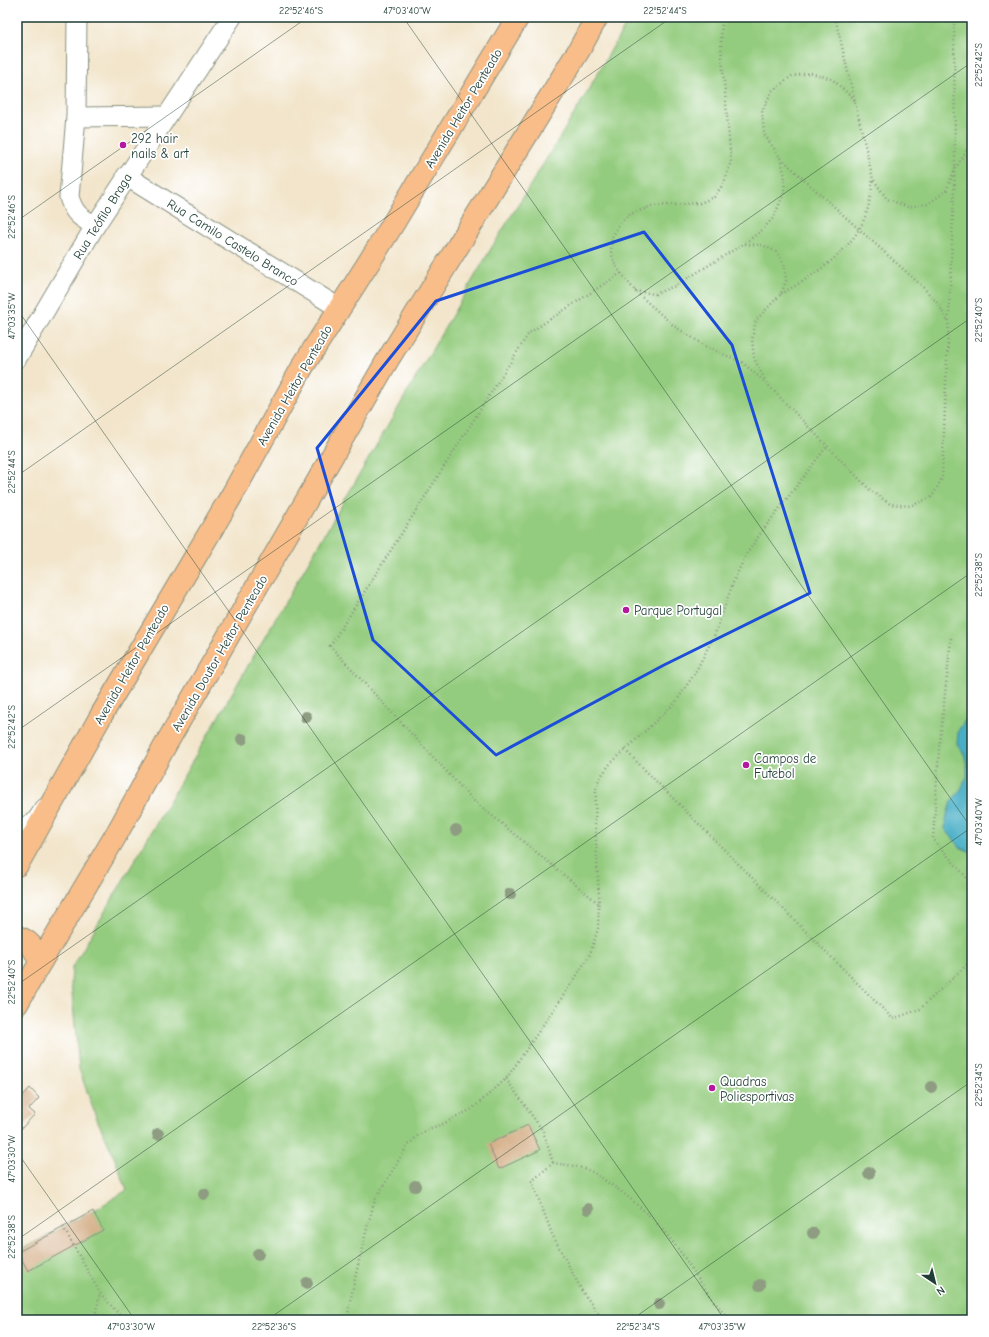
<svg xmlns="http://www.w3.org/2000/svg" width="989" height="1337" viewBox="0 0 989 1337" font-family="'Comic Neue',sans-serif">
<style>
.green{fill:#94cc7f;stroke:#5a845a}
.water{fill:#47aec6;stroke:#33767d}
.building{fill:#d5b08a}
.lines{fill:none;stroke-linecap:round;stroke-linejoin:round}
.street-casing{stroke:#889180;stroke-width:21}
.primary-casing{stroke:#889180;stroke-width:24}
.path{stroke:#889180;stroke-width:2.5;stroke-dasharray:1 3;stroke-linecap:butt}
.street{stroke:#fff;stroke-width:19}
.primary{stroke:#f8bd89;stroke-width:22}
.tree{fill:#8e9c82}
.marked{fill:none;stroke:#1d4ed8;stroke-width:3;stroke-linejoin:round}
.ticks{fill:none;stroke:#1f3d34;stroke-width:1;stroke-opacity:0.45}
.poi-dot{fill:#b5179e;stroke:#fff;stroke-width:1.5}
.labels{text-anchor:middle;stroke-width:3.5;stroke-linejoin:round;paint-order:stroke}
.street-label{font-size:13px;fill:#1f3d34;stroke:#fff}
.poi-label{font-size:13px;fill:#1f3d34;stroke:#fff;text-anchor:start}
.neatline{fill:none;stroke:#1f3d34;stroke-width:1.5}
.ticks-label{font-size:10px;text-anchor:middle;fill:#1f3d34}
</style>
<rect width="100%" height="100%" fill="#fff"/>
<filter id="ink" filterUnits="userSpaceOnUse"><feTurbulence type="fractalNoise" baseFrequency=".025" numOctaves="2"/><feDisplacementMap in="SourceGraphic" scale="8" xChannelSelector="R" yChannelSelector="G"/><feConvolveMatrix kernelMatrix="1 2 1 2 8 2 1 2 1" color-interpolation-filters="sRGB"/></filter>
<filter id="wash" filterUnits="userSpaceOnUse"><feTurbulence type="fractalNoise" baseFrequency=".012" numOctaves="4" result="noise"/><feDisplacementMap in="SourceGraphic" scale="16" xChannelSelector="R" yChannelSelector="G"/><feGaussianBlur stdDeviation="0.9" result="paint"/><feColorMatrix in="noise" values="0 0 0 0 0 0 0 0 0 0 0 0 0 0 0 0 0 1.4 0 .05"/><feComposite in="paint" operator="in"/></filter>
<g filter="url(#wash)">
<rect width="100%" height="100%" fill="#f2e5cb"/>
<polygon class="green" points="630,17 972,17 972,1320 17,1320 17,1252 93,1211 127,1190 113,1154 96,1117 79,1069 71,983 72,968 489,252 579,106"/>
<polygon class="water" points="968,716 972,722 972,852 961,848 945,829 947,815 951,802 961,789 967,777 967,765 964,754 957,744 958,731"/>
<g id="blocks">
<g class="building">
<polygon points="30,1088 39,1098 29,1109 35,1114 20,1130 17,1127 17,1100 18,1101"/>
<polygon points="528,1125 540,1150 499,1169 488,1144"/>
<polygon points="93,1211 103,1230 28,1271 18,1252"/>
</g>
</g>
</g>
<g filter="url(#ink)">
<use href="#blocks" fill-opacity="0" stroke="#889180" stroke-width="1"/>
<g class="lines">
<defs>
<g id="street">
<path d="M77 17 76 117 69 197C74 214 80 217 95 226"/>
<polyline points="76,117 167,116"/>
<polyline points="126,176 339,308"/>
<polyline points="17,358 95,226 232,17"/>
<polyline points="17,831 36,821 45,808"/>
</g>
<g id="primary">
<polyline points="17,865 102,714 232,495 303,366 388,232 518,17"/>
<path d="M17 937C30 940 35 951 41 961"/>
<polyline points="17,1004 41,961 116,835 166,744 387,361 579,50 597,17"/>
</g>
</defs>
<use href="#street" class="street-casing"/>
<use href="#primary" class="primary-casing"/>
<g class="path">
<polyline points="722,17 721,46 731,162 724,183 714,197 700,203 652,206 628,215 619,224 612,238 611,251 615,265 635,291 674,326 707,347 743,363 767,384 870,490 890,504 910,506 932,497 942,478 955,169 954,17"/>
<polyline points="835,17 873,179 887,199 908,207 928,204 946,191 955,169 972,143"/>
<polyline points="855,100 832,79 811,73 792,76 772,91 762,111 764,134 779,156 800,176 922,286 939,305 948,322"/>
<polyline points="745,244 762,245 777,252 785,266 786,281 781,294 756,320 752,339 754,358 766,382"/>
<polyline points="635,291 655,294 675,286 745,243 761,231 774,217 784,193 785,176 780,157"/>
<path d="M781 294C811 277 848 254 863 222 869 209 871 194 873 180"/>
<polyline points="951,638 939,750 933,839 972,884"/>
<polyline points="625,750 893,1019 920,1009 972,960"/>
<polyline points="598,903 473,800 330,646 529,333 621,273"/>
<polyline points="17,1034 22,1026"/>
<polyline points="506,1079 543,1131 553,1163"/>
<polyline points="63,1227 100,1293 124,1320"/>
<polyline points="94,1320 100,1293"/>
<polyline points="347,1320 350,1302 357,1269 367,1228 375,1200 406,1148 416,1137 428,1129 443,1124 472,1109 506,1079 576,977 590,954 598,929 599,896 595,822 596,789 599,779 609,765 675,703 695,673 715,634 734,580 746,555 763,530 827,446"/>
<path d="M603 1320 582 1291 552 1234 532 1181 553 1163C567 1165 581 1166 594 1173 599 1176 604 1180 609 1183 640 1204 667 1231 688 1263 702 1284 712 1303 732 1320"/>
</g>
<use href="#street" class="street"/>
<use href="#primary" class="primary"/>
</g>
<g class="tree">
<circle cx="306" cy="717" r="6"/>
<circle cx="242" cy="739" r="6"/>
<circle cx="456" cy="830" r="6"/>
<circle cx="510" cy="894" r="6"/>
<circle cx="931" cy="1087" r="6"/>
<circle cx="158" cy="1134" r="6"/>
<circle cx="869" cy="1173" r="6"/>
<circle cx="415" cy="1186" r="6"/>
<circle cx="204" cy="1194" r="6"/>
<circle cx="588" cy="1209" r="6"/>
<circle cx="813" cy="1233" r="6"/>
<circle cx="258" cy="1254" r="6"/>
<circle cx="307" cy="1283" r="6"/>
<circle cx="760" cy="1285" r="6"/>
<circle cx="659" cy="1304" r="6"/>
</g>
</g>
<path class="marked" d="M644 232 732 345 810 593 664 665 496 755 373 640 317 448 436 301Z"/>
<path class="ticks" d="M403 17 972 829M17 221 308 17M17 309 725 1320M17 476 672 17M17 731 972 62M17 985 972 317M17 1152 135 1320M17 1240 972 572M267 1320 972 827M631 1320 972 1081"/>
<g class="poi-dot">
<circle cx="123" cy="145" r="4"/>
<circle cx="626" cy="610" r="4"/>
<circle cx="746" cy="765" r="4"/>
<circle cx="712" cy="1088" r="4"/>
</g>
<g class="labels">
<g class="street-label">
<text transform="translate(463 108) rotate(-59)" y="5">Avenida Heitor Penteado</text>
<text transform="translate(102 216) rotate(-58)" y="5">Rua Teófilo Braga</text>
<text transform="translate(233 242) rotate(32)" y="5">Rua Camilo Castelo Branco</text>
<text transform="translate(294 385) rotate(-60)" y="5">Avenida Heitor Penteado</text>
<text transform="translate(219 653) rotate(-60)" y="5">Avenida Doutor Heitor Penteado</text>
<text transform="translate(131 664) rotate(-60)" y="5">Avenida Heitor Penteado</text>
</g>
<g class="poi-label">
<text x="131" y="143">292 hair<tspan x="131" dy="15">nails &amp; art</tspan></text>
<text x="634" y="615">Parque Portugal</text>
<text x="754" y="763">Campos de<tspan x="754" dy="15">Futebol</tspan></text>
<text x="720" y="1086">Quadras<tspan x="720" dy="15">Poliesportivas</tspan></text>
</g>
</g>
<rect width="989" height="1337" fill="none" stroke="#fff" stroke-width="44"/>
<g transform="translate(935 1283) rotate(145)" stroke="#ffffff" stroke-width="3" paint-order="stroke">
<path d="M0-3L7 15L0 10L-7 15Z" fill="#1f3d34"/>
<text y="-6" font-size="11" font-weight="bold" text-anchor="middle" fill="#1f3d34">N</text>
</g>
<rect x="22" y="22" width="945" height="1293" class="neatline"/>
<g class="ticks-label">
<text x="301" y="14">22°52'46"S</text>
<text x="407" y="14">47°03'40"W</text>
<text x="665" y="14">22°52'44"S</text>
<text transform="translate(978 65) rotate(-90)" y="4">22°52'42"S</text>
<text transform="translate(11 217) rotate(-90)" y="4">22°52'46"S</text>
<text transform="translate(11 316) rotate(-90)" y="4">47°03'35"W</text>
<text transform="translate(978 320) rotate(-90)" y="4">22°52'40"S</text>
<text transform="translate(11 472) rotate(-90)" y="4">22°52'44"S</text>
<text transform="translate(978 575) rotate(-90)" y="4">22°52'38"S</text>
<text transform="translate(11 727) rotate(-90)" y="4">22°52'42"S</text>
<text transform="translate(978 822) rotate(-90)" y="4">47°03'40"W</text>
<text transform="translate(11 982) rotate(-90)" y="4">22°52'40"S</text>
<text transform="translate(978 1085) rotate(-90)" y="4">22°52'34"S</text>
<text transform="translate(11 1159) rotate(-90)" y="4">47°03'30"W</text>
<text transform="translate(11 1237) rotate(-90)" y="4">22°52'38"S</text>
<text x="131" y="1330">47°03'30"W</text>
<text x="274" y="1330">22°52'36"S</text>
<text x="638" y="1330">22°52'34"S</text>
<text x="722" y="1330">47°03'35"W</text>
</g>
</svg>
